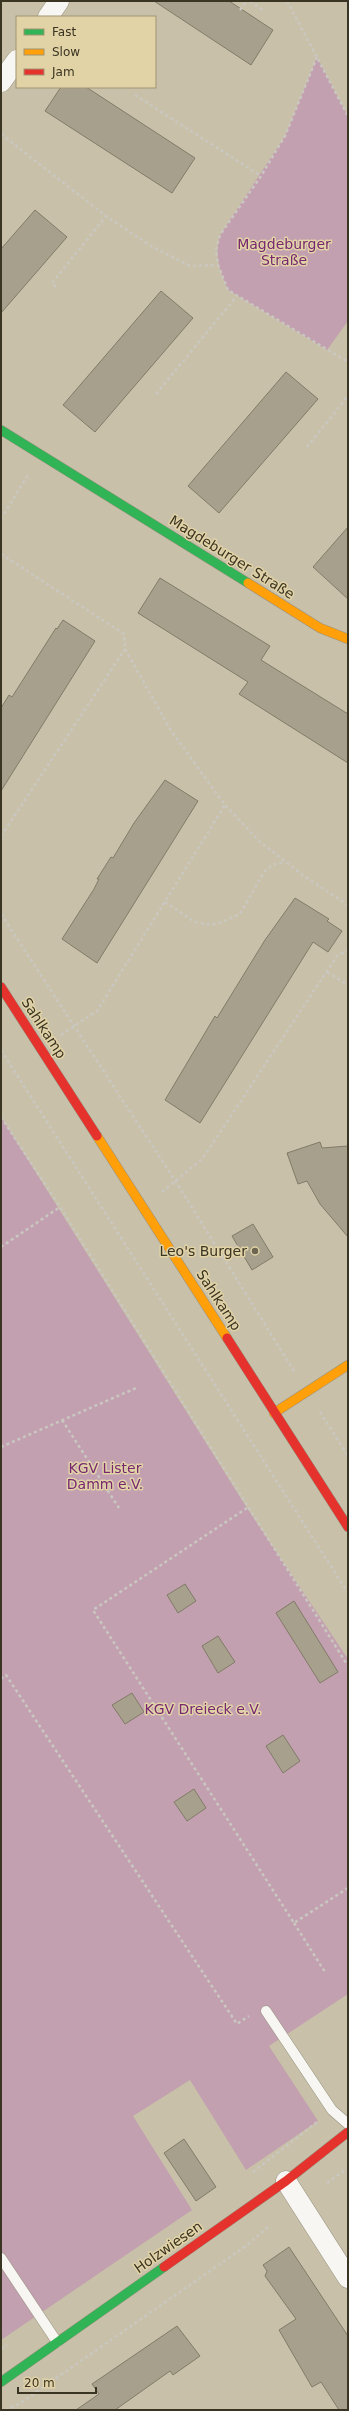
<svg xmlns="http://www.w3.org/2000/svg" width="349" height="2411" viewBox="0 0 349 2411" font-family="'DejaVu Sans',sans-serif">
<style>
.green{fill:#c2a0b0}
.building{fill:#a6a08c;stroke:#817b68}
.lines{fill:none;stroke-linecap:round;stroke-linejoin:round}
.lane-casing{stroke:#98917f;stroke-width:11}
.street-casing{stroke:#98917f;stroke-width:21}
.fast-casing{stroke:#98917f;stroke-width:10}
.slow-casing{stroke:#98917f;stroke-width:10}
.jam-casing{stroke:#98917f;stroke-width:10}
.path{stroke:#cac7c0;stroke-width:2.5;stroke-dasharray:3 3;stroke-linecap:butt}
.lane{stroke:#f7f6f2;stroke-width:10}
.street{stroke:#f7f6f2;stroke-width:20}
.fast{stroke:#30b455;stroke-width:9}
.slow{stroke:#ff9f0a;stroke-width:9}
.jam{stroke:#e5322d;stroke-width:9}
.poi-dot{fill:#6c6551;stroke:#e2d3a7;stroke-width:1.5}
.labels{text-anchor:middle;stroke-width:3;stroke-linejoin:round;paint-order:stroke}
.park-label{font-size:14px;fill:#76276f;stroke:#e2d3a7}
.street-label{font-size:14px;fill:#3a3422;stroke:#e2d3a7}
.poi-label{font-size:14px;fill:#3a3422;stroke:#e2d3a7;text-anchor:end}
</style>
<rect width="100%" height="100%" fill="#c8c0a8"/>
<g class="green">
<path d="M317 57 348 116V321L327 350 228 290C220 271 214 256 220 235L285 136Z"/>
<polygon points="1,1117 247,1508 348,1659 348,1994 269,2046 318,2121 246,2170 190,2080 133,2116 192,2210 1,2340"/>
</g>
<g class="building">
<polygon points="154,1 229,1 273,30 251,65"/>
<polygon points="61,87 86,87 195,158 172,193 45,111"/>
<polygon points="35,210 67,237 1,313 1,249"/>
<polygon points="161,291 193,318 95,432 63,405"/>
<polygon points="286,372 318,399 219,513 188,486"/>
<polygon points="348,527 348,599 313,567"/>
<polygon points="160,578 270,646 261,660 348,714 348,763 239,694 248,682 138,613"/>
<polygon points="63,620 95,641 1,791 1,708 9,695 12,697 56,628 57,629"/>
<polygon points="165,780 198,801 97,963 62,939 94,889 99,879 97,879 111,857 113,858 134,823"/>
<polygon points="295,898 329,919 327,921 342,931 328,952 313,942 200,1123 165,1100 215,1016 217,1018 265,940"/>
<polygon points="320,1142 322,1148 348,1146 348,1237 320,1204 307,1181 298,1184 287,1153"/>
<polygon points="253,1224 273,1257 252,1270 232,1236"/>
<polygon points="185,1584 196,1601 178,1613 167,1595"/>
<polygon points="294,1601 338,1672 320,1683 276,1613"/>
<polygon points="218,1636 235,1662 218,1673 202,1646"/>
<polygon points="132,1693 144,1712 125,1724 112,1705"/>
<polygon points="283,1735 300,1761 283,1773 266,1746"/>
<polygon points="194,1789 206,1808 187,1821 174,1802"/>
<polygon points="184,2139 216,2187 196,2201 164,2153"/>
<polygon points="289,2247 348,2336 348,2410 339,2410 321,2382 312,2387 279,2330 296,2319 265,2276 267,2271 263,2265"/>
<polygon points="177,2326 200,2356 173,2375 170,2371 115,2410 76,2410 99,2394 92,2384"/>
</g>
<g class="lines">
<defs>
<g id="lane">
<polyline points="266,2011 332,2110 348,2124"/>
<polyline points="1,2258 57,2342"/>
</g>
<g id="street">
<polyline points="48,17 59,1"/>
<polyline points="1,82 17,60"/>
<polyline points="286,2181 348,2278"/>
</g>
<g id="fast">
<polyline points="1,430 248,583"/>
<polyline points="1,2382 164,2267"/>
</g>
<g id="slow">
<polyline points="248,583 320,628 348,639"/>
<polyline points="97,1136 227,1338"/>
<polyline points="274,1413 348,1365"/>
</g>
<g id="jam">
<polyline points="1,987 97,1136"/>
<polyline points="227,1338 348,1527"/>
<polyline points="164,2267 286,2181 348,2132"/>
</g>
</defs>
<use href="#lane" class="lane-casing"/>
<use href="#street" class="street-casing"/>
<use href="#fast" class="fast-casing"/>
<use href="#slow" class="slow-casing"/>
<use href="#jam" class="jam-casing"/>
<g class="path">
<polyline points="250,1 264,11"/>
<polyline points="287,1 348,116"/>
<polyline points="240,10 247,1"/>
<polyline points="317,57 285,136 261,176 220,235 216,249 218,265 228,290 348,362"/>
<polyline points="135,95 261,176"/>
<polyline points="1,134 106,216 151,246 190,266 218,265"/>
<polyline points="56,287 52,283 106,216"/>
<polyline points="156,394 236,297"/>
<polyline points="307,447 348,396"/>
<polyline points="1,519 28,475"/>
<polyline points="1,554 124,634 125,649 170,729 225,805 259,841 304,876 348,905"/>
<polyline points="1,836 125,649"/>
<polyline points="165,902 195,922 211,925 222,922 240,914 264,872 272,865 284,862"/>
<polyline points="1,914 176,1182 294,1371"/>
<polyline points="327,972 348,985"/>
<polyline points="61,1035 97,1011 225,805"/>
<polyline points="1,1050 348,1593"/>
<polyline points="1,1117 60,1207"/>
<polyline points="162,1192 203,1158 337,956 348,950"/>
<polyline points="1,1247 60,1207 348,1666"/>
<polyline points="222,1256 238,1246"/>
<polyline points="320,1412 348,1456"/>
<polyline points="62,1420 119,1508"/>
<polyline points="1,1447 136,1388"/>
<polyline points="247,1508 93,1610 294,1923 348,1888"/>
<polyline points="1,1679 6,1675 237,2024 249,2016"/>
<polyline points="294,1923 325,1972"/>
<polyline points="253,2172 317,2122"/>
<polyline points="327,2183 348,2168"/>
<polyline points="1,2349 7,2345"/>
<polyline points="5,2410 19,2404 246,2246 270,2225"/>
</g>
<use href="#lane" class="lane"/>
<use href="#street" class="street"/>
<use href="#fast" class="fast"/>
<use href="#slow" class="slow"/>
<use href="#jam" class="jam"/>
</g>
<circle class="poi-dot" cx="255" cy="1251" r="4"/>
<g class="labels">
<g class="park-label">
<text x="284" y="249">Magdeburger<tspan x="284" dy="16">Straße</tspan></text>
<text x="105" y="1473">KGV Lister<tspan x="105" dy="16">Damm e.V.</tspan></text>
<text x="203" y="1714">KGV Dreieck e.V.</text>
</g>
<g class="street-label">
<text transform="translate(232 557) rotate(32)" y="5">Magdeburger Straße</text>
<text transform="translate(44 1028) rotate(57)" y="5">Sahlkamp</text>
<text transform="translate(219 1300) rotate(57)" y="5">Sahlkamp</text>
<text transform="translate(168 2247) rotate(-35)" y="5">Holzwiesen</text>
</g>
<g class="poi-label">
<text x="247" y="1256">Leo's Burger</text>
</g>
</g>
<rect width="349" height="2411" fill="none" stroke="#3a3422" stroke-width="4"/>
<rect x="16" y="16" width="140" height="72" fill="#e2d3a7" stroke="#9f9372"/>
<rect x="24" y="29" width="20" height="6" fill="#30b455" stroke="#9f9372"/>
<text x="52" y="36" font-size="12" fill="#3a3422">Fast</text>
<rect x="24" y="49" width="20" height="6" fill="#ff9f0a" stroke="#9f9372"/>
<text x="52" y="56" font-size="12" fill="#3a3422">Slow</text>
<rect x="24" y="69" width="20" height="6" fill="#e5322d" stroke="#9f9372"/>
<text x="52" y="76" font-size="12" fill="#3a3422">Jam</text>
<path d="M18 2387v6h78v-6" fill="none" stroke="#3a3422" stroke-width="2"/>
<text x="24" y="2387" font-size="12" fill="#3a3422" stroke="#e2d3a7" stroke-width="3" paint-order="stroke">20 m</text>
</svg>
